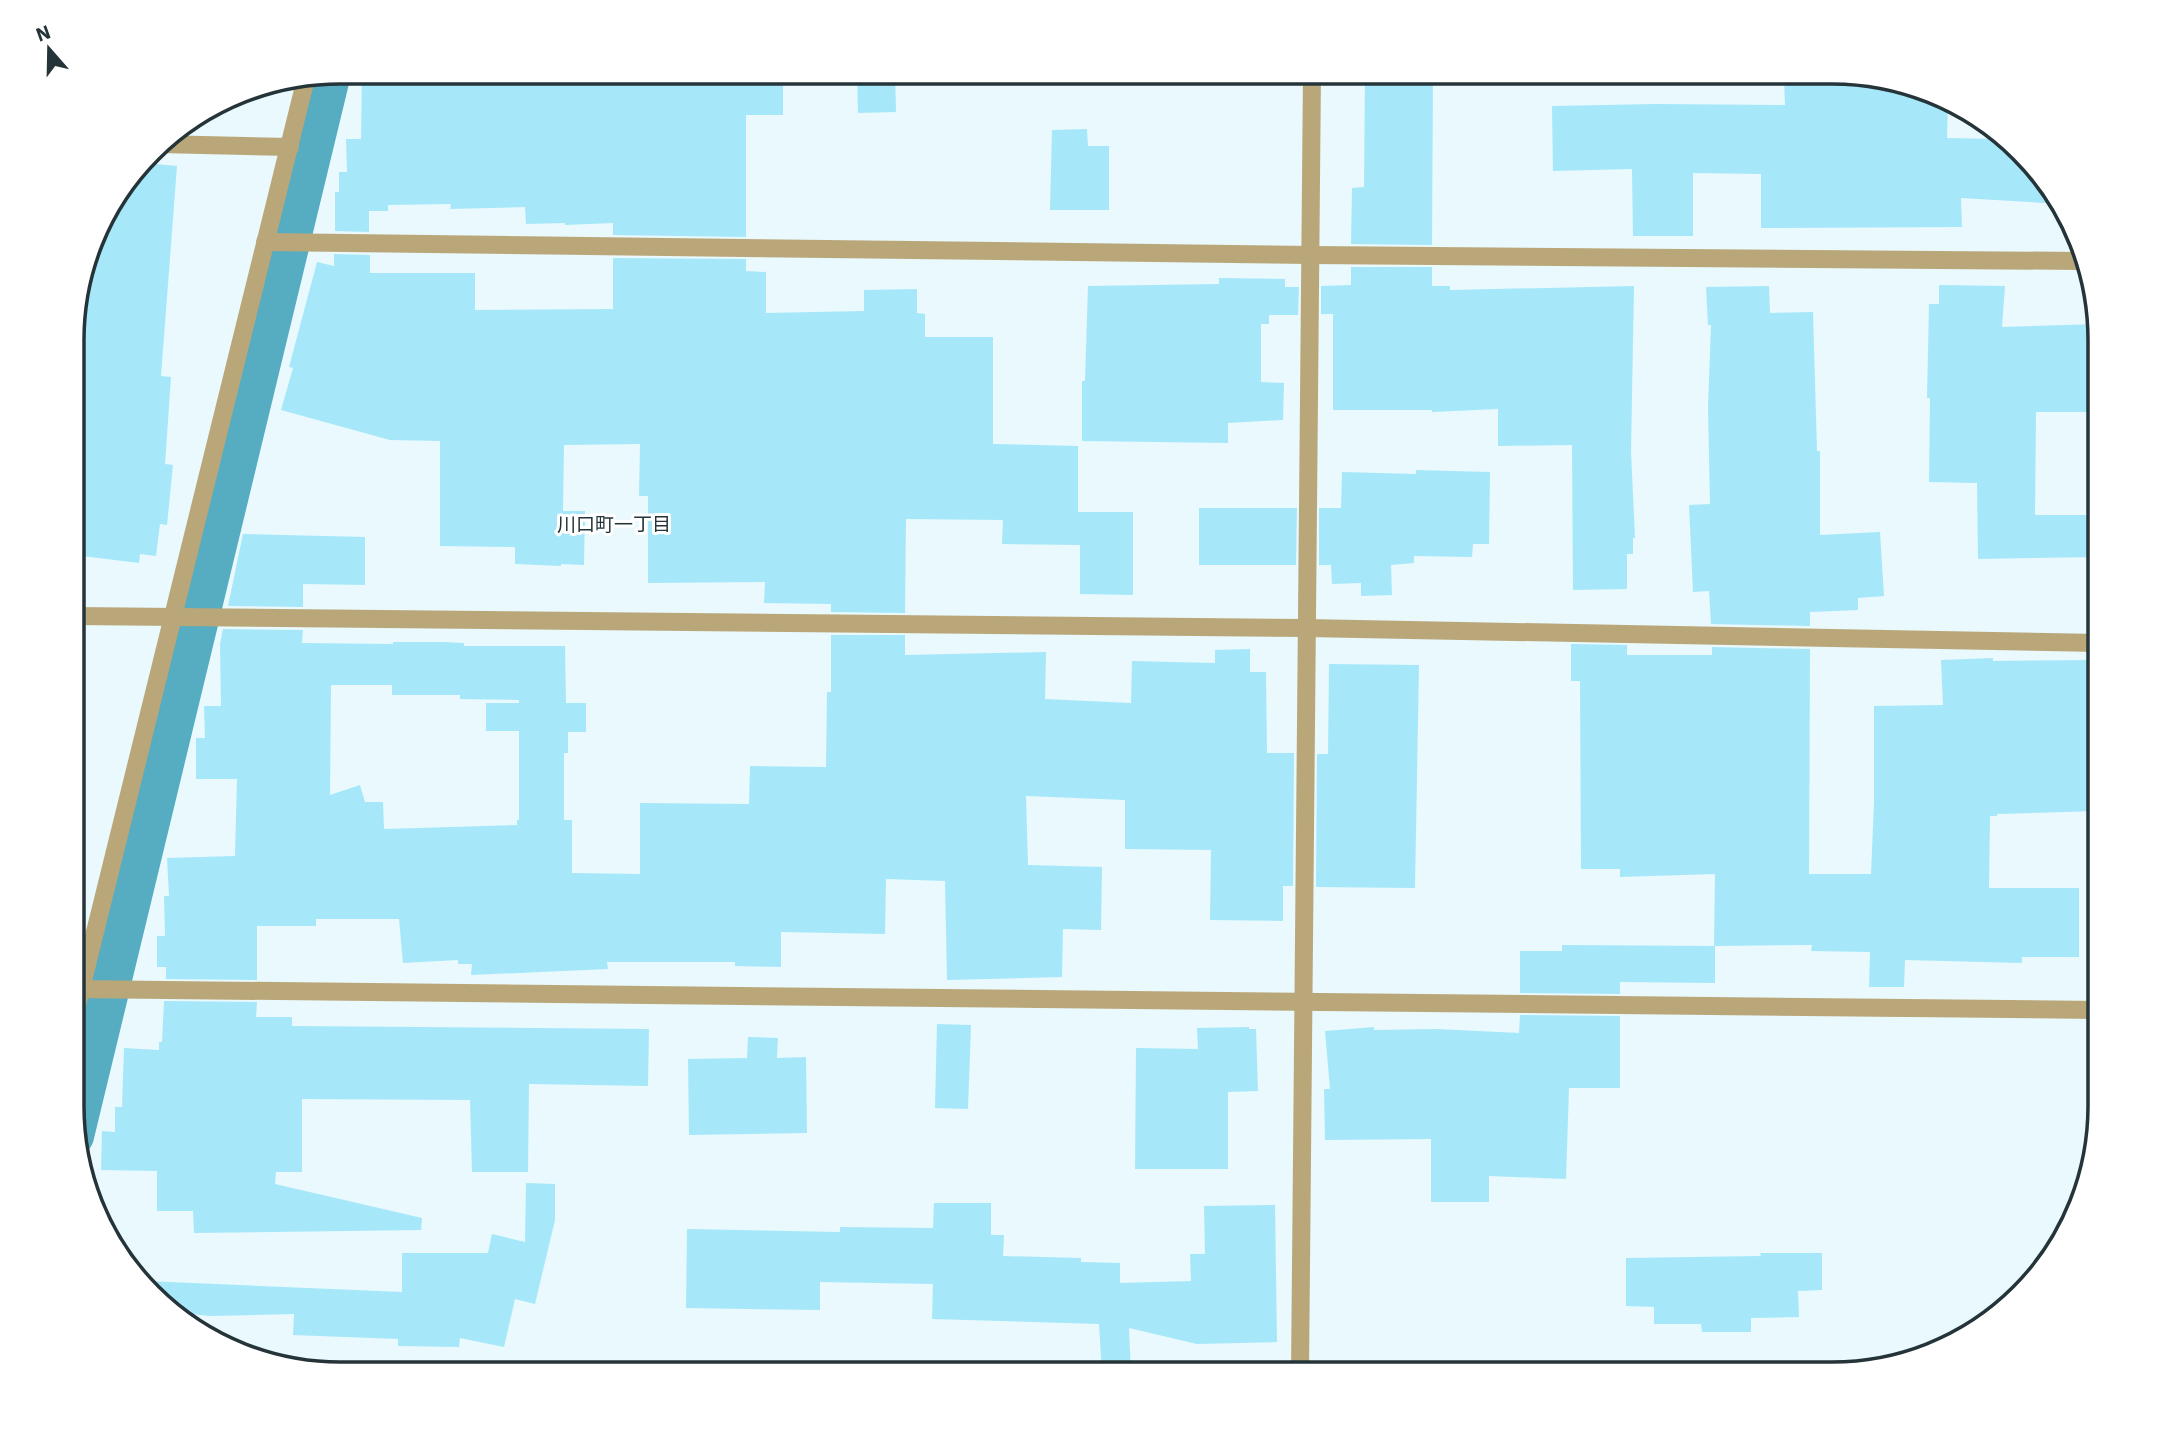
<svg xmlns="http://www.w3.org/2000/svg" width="2172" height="1446" viewBox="0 0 2172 1446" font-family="'IBM Plex Sans','Noto Sans JP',sans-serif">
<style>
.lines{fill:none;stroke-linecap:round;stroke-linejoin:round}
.canal{stroke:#56acc0;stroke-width:40}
.building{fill:#a6e8f9;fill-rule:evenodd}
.minor{stroke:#baa779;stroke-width:18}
.labels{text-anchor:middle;stroke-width:6;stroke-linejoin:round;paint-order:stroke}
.neighbourhood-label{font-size:19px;fill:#243438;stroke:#fff}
.rim{fill:none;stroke:#243438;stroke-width:3.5}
</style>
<rect width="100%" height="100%" fill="#e9f9fd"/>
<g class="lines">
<polyline class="canal" points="74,1136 331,73"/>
</g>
<g class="building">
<polygon points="362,72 783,72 783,115 746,115 746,237 613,235 613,223 565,225 565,223 526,224 525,207 450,209 451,204 388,205 388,211 369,211 369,232 335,231 335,192 339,192 339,172 347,172 346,139 361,139"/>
<polygon points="857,72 895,72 896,112 858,113"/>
<polygon points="1365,72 1433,72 1432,245 1351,244 1352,188 1364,187"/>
<polygon points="1788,72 1835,72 1835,78 1874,79 1918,86 1948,101 1947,138 2002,139 2062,204 1961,198 1962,227 1761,228 1761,174 1693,173 1693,236 1633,236 1632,169 1553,171 1552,106 1656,104 1785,105 1784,80 1788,79"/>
<polygon points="1087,129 1088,146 1109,146 1109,210 1050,210 1052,130"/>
<polygon points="144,163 177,166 161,376 171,377 165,464 173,465 167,525 160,524 156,556 140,554 139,563 74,555 74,375 81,281 100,221"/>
<polygon points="334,254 370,255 370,273 475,273 475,310 613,309 613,258 746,259 746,271 766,272 766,313 864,311 864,290 917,289 917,313 925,314 925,337 993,337 993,444 1078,446 1078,512 1133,512 1133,595 1080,594 1080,545 1002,544 1003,520 906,519 905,613 831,612 831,604 764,603 765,582 648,583 648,496 639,496 640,444 564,445 563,511 585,511 584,565 561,564 561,566 515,564 515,547 440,546 440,441 390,440 281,410 293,368 289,367 317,262 334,266"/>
<polygon points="1351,267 1432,267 1432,286 1450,286 1450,290 1634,286 1631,451 1635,538 1633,538 1633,554 1627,554 1627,589 1573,590 1572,445 1498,446 1498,409 1432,412 1432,410 1333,410 1333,314 1321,314 1321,286 1351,285"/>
<polygon points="1219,278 1285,279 1285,287 1299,287 1298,315 1269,315 1269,324 1261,324 1261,382 1284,383 1283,420 1228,423 1228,443 1082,441 1082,381 1085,381 1088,286 1219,284"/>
<polygon points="1939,285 2005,286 2002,327 2100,324 2100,412 2036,412 2035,515 2100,515 2100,557 1978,559 1977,483 1929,482 1930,398 1927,398 1929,304 1939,304"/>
<polygon points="1769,286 1770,313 1813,312 1817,451 1820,451 1820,535 1880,532 1884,596 1858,598 1858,610 1810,612 1810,626 1711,624 1709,591 1693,592 1689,505 1710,504 1708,407 1711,325 1708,325 1706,287"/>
<polygon points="1416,470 1490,472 1489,544 1473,544 1472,557 1414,556 1414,563 1391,565 1392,595 1361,596 1361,583 1332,584 1331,565 1319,565 1319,508 1341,508 1342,472 1416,474"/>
<polygon points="1199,508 1297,508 1296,565 1199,565"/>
<polygon points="243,534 365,537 365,585 303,584 303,607 228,606"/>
<path d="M223 629 303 630 302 643 393 644V642H443L464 643V646H565L566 703H586V732H568V753H564V820H572V873L640 874V803L749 804 750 766 826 767 827 692H831V635H905V655L1046 652 1045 699 1131 703 1132 661 1215 663V650L1250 649V672H1266L1267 753H1294L1293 886H1283V921L1210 920 1211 850 1125 849V800L1026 796 1028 865 1102 867 1101 930 1063 929 1062 977 947 980 945 881 886 879 885 934 781 932V967L735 966V962H607L608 969 471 975 472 964H458V960L403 963 399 919H316V926H257V980L166 979V967H157V936H165L164 896H169L167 858 235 856 237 779H196V738H205L204 706H221L220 644ZM331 685H392V695H460V699L519 700V703H486V731H519V820H517V825L384 829 383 802H365L360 785 330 795Z"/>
<polygon points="1571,644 1627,645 1627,655 1712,655 1712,647 1810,649 1809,874 1871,874 1874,802 1874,706 1943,705 1941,660 1993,658 1993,661 2096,660 2097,713 2099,713 2099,754 2096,754 2097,811 1997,814 1997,816 1990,816 1989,888 2079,888 2079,957 2022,957 2022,963 1905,960 1904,987 1869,987 1870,952 1811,951 1812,945 1714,946 1715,874 1620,877 1620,869 1581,869 1580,681 1571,681"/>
<polygon points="1329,664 1419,665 1415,888 1316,887 1317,754 1328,754"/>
<polygon points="1562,945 1715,946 1715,983 1620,982 1620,994 1520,993 1520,951 1562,951"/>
<polygon points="164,1001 257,1002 256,1017 292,1017 292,1026 649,1029 648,1086 529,1084 528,1172 472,1172 470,1100 302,1099 302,1172 276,1172 275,1184 422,1218 421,1230 194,1233 193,1211 157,1211 157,1171 101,1170 102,1131 115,1132 115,1107 122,1107 124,1048 159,1050 159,1042 162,1042"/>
<polygon points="1520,1015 1620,1016 1620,1088 1569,1088 1566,1179 1489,1176 1489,1202 1431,1202 1431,1139 1325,1140 1324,1089 1330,1089 1325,1031 1374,1027 1374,1030 1437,1029 1519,1033"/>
<polygon points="937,1024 971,1025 968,1109 935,1108"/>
<polygon points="1249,1027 1249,1029 1256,1029 1258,1091 1228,1092 1228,1169 1135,1169 1136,1048 1198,1049 1197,1028"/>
<polygon points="748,1037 778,1038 777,1058 806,1057 807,1133 689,1135 688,1059 747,1058"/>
<polygon points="526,1183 555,1184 555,1220 535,1304 515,1299 504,1347 460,1338 459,1347 398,1346 398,1339 293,1335 294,1314 209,1316 175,1312 146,1281 402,1292 402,1253 488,1253 492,1234 525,1242"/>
<polygon points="934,1203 991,1203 991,1235 1004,1235 1003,1256 1081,1258 1081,1262 1120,1263 1120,1283 1191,1281 1190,1254 1205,1254 1204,1206 1275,1205 1277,1342 1197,1344 1129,1328 1131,1374 1102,1374 1099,1324 932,1319 933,1284 820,1282 820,1310 686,1308 687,1229 840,1232 840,1227 933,1228"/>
<polygon points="1760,1253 1822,1253 1822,1290 1798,1291 1799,1317 1751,1318 1751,1332 1702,1332 1701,1324 1654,1324 1654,1307 1626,1306 1626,1258 1761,1256"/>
</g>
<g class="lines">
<g class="minor">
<polyline points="159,144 290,147"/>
<polyline points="265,242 1311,255 2081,261"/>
<polyline points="74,616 1306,628 2100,643"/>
<polyline points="74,989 2100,1010"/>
<polyline points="74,1017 306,78"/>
<polyline points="311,1370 782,1374"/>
<polyline points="1300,1374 1312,72"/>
</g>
</g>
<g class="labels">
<g class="neighbourhood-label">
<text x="614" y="531">川口町一丁目</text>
</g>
</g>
<path d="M0 0H2172V1446H0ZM340 84H1832A256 256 0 0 1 2088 340V1106A256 256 0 0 1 1832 1362H340A256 256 0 0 1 84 1106V340A256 256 0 0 1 340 84Z" fill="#fff" fill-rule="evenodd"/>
<path class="rim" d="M340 84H1832A256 256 0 0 1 2088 340V1106A256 256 0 0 1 1832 1362H340A256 256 0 0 1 84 1106V340A256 256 0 0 1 340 84Z"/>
<g transform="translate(49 49) rotate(340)" stroke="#ffffff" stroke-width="5" paint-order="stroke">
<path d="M0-5L12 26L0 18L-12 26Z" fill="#243438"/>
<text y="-10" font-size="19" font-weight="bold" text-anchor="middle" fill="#243438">N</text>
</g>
</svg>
